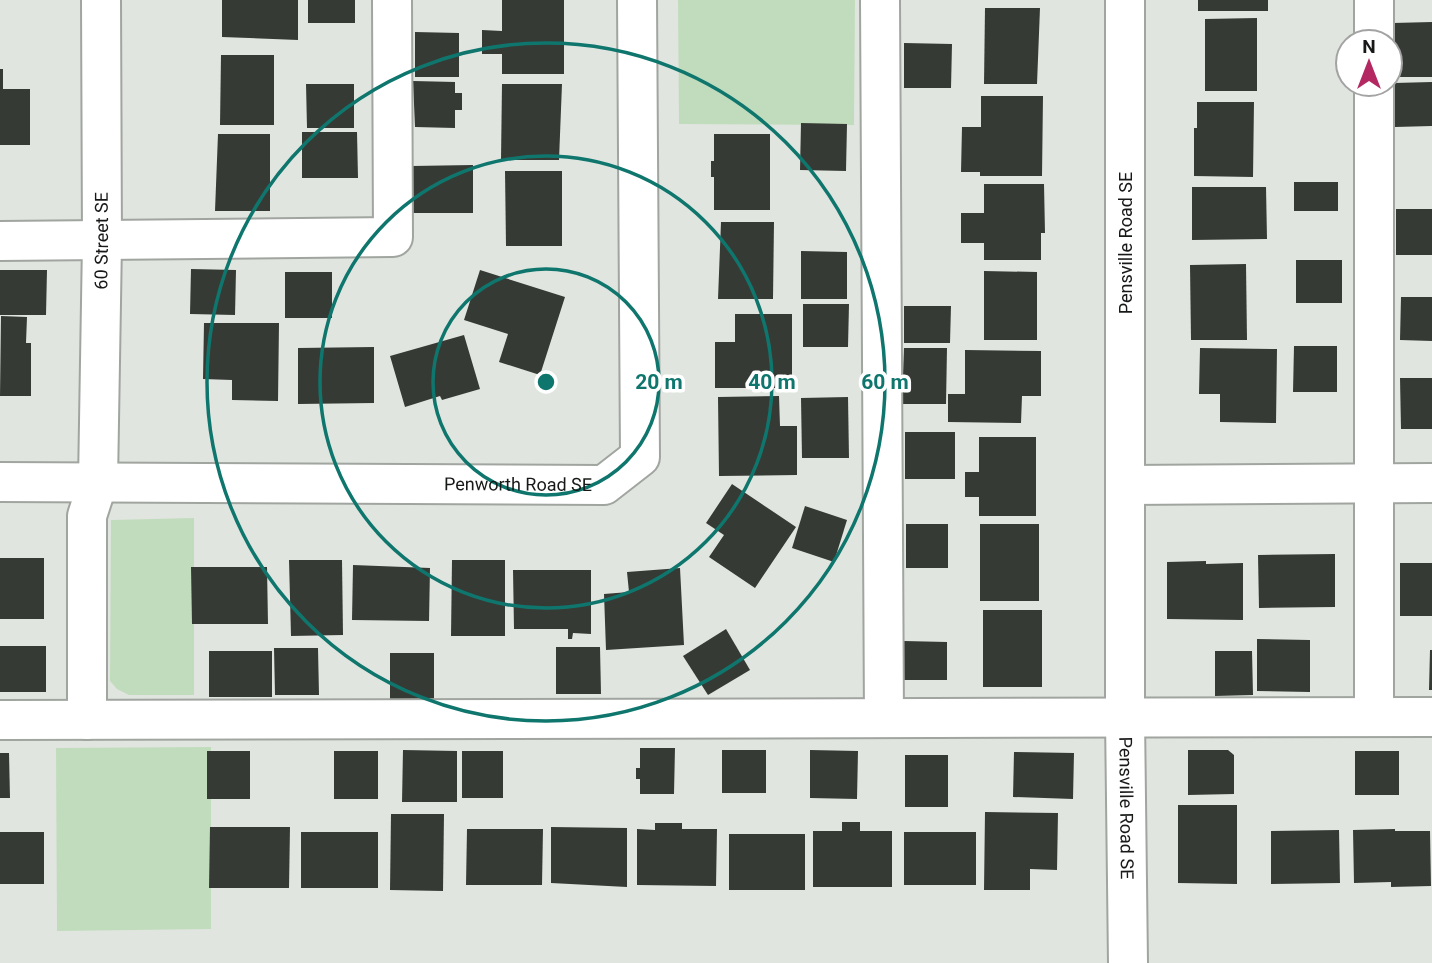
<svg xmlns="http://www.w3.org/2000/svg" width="1432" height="963" viewBox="0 0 1432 963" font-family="Roboto,sans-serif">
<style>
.green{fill:#c1dcbc}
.building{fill:#363a35}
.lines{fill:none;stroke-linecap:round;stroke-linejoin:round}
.minor-casing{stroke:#a1a5a0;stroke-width:42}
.minor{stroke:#fff;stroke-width:38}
.ring{fill:none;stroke:#0f766e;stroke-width:3.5}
.labels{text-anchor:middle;stroke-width:7;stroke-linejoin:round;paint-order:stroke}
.street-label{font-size:18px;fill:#171917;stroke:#fff}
.centre{fill:#0f766e;stroke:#fff;stroke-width:3.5}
.ring-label{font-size:21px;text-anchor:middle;font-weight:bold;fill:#0f766e;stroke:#fff;stroke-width:7;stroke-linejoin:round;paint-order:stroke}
</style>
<rect width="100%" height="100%" fill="#e1e5e0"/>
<g class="green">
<polygon points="678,0 855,0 854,125 679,124"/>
<polygon points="194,518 194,695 129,695 117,689 110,681 111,520"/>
<polygon points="211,747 211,929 57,931 56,748"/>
</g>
<g class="building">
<polygon points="222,0 298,0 298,40 222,37"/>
<rect x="308" y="0" width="47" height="23"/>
<polygon points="502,0 564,0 564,74 502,74 502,54 482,54 482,30 502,31"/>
<rect x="1198" y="0" width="70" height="11"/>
<polygon points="985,8 1040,8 1037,84 984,84"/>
<polygon points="1257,18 1257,91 1205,91 1205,19"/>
<polygon points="1432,22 1432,77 1393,77 1393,23"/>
<polygon points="415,32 459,33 459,77 415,77"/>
<polygon points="904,43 952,44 951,88 904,88"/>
<polygon points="221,55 274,55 274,125 220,125"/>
<polygon points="0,69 3,69 3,89 30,89 30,145 0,145"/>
<polygon points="413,81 455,82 455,93 462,93 462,110 455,110 455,128 415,127"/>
<polygon points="1432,82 1432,126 1395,127 1394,83"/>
<polygon points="306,84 354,84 354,128 307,128"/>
<polygon points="502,84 562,84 559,160 501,160"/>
<polygon points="981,96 1043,96 1042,176 980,176 980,172 961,172 962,127 981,127"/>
<polygon points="1197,102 1254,102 1253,177 1194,176 1194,128 1197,128"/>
<polygon points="801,123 847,124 846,171 800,170"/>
<polygon points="302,132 357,132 358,178 302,178"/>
<polygon points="218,134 270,134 270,211 215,211"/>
<polygon points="714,134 770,134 770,210 714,210 714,177 711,177 711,161 714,161"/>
<polygon points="473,165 473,213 413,213 412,166"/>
<polygon points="505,171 562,171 562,246 506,246"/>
<rect x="1294" y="182" width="44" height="29"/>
<polygon points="984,184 1044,184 1045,233 1041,233 1041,260 984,260 984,243 961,243 961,213 984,213"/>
<polygon points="1192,187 1266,187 1267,239 1192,240"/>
<rect x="1396" y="209" width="36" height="46"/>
<polygon points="721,222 774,222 773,299 718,299"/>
<polygon points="801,251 847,252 847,299 801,299"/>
<rect x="1296" y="260" width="46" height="43"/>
<polygon points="1246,264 1247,340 1191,340 1190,265"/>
<polygon points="191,269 236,270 235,315 190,314"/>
<polygon points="0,270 47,270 46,315 0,315"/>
<polygon points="480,270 565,297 540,375 499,362 508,334 464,320"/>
<polygon points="984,271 1037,272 1037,340 984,340"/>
<rect x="285" y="272" width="47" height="46"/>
<polygon points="1401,297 1432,297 1432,341 1400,340"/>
<polygon points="803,304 849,304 848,347 803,347"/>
<polygon points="904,306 951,306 950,343 904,343"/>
<polygon points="735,314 792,314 792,388 715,388 715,342 735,342"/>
<polygon points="1,316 27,317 26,343 31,343 31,396 0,396"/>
<polygon points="204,323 279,323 278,401 232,400 232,380 203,379"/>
<polygon points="464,335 480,389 442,400 440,396 405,407 390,356"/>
<polygon points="1294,346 1337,346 1337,392 1293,392"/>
<polygon points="374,347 374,403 298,404 298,348"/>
<polygon points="904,348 947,348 946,404 902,404"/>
<polygon points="1200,348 1277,349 1276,423 1220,422 1220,394 1199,394"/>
<polygon points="965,350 1041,351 1041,396 1022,396 1021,423 948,422 948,394 965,394"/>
<polygon points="1400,378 1432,378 1432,429 1401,429"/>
<polygon points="779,396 780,426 797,426 797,475 719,476 718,397"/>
<polygon points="848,397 849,458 802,458 801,398"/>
<rect x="905" y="432" width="50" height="47"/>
<polygon points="979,437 1036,437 1036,516 979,516 979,497 965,497 965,472 979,472"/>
<polygon points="732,484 796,527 755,588 709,557 724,535 706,523"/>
<polygon points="805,506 847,520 834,562 792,548"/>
<rect x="906" y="524" width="42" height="44"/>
<rect x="980" y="524" width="59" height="77"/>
<polygon points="1335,554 1335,607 1259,608 1258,555"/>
<rect x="0" y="558" width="44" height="61"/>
<polygon points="289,560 342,560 343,635 291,636"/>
<polygon points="452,560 505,560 505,636 451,636"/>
<polygon points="1206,561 1206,564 1243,563 1243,620 1167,619 1167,562"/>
<rect x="1400" y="563" width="32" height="53"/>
<polygon points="353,565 430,568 429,621 352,620"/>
<polygon points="191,567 267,567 268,624 192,624"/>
<polygon points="680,568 684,645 606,650 604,594 629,592 627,572"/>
<polygon points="513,570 591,570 591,634 573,633 572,639 568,639 568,629 514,629"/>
<rect x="983" y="610" width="59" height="77"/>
<polygon points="726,629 750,670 708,695 683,656"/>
<polygon points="1257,639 1310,640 1310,692 1257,691"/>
<polygon points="904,641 947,642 947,680 904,680"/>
<rect x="0" y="646" width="46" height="46"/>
<polygon points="556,647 600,647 601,694 556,694"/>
<polygon points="274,648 318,648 319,695 275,695"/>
<polygon points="1430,650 1432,650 1432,690 1429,690"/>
<rect x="209" y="651" width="63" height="46"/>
<polygon points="1215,651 1252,651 1253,695 1215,696"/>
<rect x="390" y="653" width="44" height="48"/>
<polygon points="640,748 675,748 674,794 640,794 640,779 636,779 636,768 640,768"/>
<polygon points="403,750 457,751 457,802 402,802"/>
<rect x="722" y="750" width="44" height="43"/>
<polygon points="810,750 858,751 857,799 810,798"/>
<polygon points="1188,750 1228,750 1234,755 1234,794 1188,795"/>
<rect x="207" y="751" width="43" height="48"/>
<rect x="334" y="751" width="44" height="48"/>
<rect x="462" y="751" width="41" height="47"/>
<rect x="1355" y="751" width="44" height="44"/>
<polygon points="1014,752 1074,753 1073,799 1013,797"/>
<polygon points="0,753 9,753 10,798 0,798"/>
<rect x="905" y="755" width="43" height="52"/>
<polygon points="1178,805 1237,805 1237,884 1178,883"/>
<polygon points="985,812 1058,813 1057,870 1030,869 1030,890 984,890"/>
<polygon points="391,814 444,814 443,891 390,890"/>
<polygon points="842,822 860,822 860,831 892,831 892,887 813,887 813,831 842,831"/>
<polygon points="655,823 682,823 682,829 717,829 716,886 637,885 637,829 655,830"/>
<polygon points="210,827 290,827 289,888 209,888"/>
<polygon points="551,827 627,828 627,887 551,883"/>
<polygon points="467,829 543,829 542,885 466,885"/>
<polygon points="1395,829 1395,831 1430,831 1431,886 1391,887 1391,882 1354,883 1353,830"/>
<polygon points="1339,830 1340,883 1271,884 1271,831"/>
<rect x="0" y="832" width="44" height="52"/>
<rect x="301" y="832" width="77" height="56"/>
<rect x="904" y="832" width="72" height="53"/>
<rect x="729" y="834" width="76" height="56"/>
</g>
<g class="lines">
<defs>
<g id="minor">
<polyline points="880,0 884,717"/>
<path id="s1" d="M1125 0V717L1128 963"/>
<polyline points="1374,42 1374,0"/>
<polyline points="0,241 393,237 392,0"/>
<path id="s2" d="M0 482 604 485 640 457 637 0"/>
<polyline points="1126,485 1432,483"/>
<polyline points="1374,717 1374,84"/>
<polyline points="0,720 1432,717"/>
<path id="s3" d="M87 720V516L98 482 102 242 101 0"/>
</g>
</defs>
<use href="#minor" class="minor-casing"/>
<use href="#minor" class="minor"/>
</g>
<g class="ring">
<circle cx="546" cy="382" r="113"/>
<circle cx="546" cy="382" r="226"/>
<circle cx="546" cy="382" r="339"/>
</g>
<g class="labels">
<g class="street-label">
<text dy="6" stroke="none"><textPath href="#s3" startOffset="481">60 Street SE</textPath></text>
<text transform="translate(1126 243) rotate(-90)" y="6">Pensville Road SE</text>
<text dy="6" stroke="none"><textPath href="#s2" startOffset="518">Penworth Road SE</textPath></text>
<text dy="6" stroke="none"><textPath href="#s1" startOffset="808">Pensville Road SE</textPath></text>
</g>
</g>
<circle cx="546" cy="382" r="10" class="centre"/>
<g class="ring-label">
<text x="659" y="389">20 m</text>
<text x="772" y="389">40 m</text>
<text x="885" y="389">60 m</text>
</g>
<g transform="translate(1369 63)"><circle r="33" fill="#ffffff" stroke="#a2a3a2" stroke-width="2"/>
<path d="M0-5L12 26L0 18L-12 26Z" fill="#b42862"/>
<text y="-10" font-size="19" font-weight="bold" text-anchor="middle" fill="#171917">N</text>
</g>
</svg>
